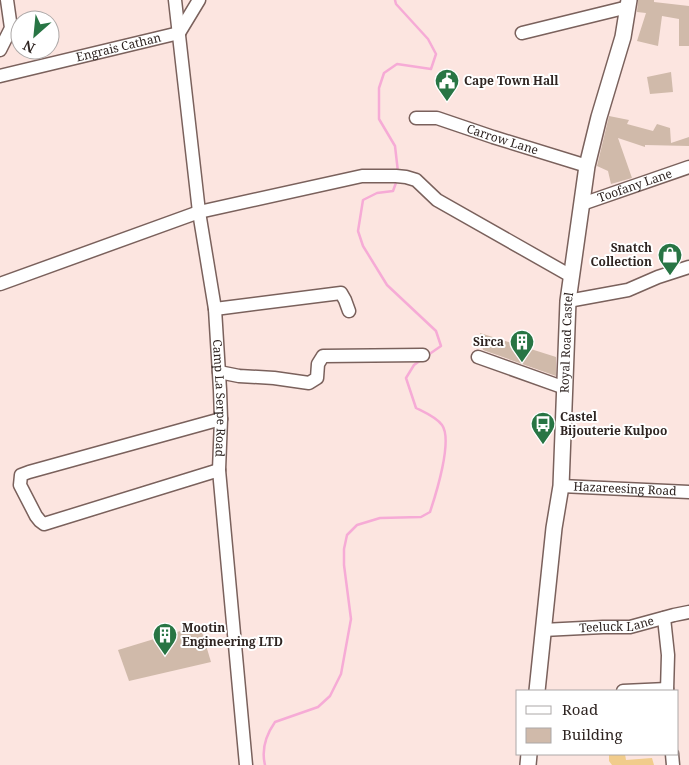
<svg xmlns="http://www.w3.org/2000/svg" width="689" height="765" viewBox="0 0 689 765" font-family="'Noto Serif',serif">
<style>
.green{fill:#f1cc8c}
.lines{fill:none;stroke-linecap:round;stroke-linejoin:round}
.stream{stroke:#f6abd6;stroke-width:2.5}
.building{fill:#d0baaa}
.minor-casing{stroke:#7a615c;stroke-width:15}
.major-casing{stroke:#7a615c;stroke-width:18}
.minor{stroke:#fff;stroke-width:12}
.major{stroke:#fff;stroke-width:15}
.labels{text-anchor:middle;stroke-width:4;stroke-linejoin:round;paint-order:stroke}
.street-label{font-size:12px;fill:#2f2522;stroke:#fff}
.poi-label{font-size:12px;font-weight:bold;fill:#2f2522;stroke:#fff;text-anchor:start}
</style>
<rect width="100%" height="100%" fill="#fce5e0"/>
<polygon class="green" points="609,754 625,754 626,760 652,758 654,765 612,765 609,761"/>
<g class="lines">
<g class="stream">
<polyline points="395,0 396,4 428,39 436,54 431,69 397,64 384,73 379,88 379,119 395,146 398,172"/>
<polyline points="397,180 393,191 377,193 363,200 358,231 363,246 387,285 436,331 441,346 428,355"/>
<path d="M265 765C261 749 266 735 275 722L318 707 330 696 341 674 351 619 344 565V549L347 535 357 525 380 518 421 517 430 512C436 494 453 440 442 425 436 417 424 412 416 408L406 378 414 365 421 360"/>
</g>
</g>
<g class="building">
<polygon points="638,0 654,0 654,2 689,6 689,46 679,46 679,19 662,16 658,46 637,41 646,13 637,12"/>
<polygon points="671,72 673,92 650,94 647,77"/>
<polygon points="609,116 629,120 627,124 653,131 657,124 670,128 671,143 689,137 689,146 645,145 645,147 618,138 632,178 611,184 608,171 597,166"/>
<polygon points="480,333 556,357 556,376 483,350"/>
<polygon points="200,625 211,662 129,681 118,650"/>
</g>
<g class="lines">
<defs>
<g id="minor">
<path id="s1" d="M175 0 199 212 215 309 220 390 221 419 219 470 246 765"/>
<polyline points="179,33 199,0"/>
<polyline points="522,33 628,7"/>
<polyline points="0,50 11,28 7,0"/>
<path id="s2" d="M0 76 179 33"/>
<path id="s3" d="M416 118H437L493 137 587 166"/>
<path id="s4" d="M582 204 689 167"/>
<polyline points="0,284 199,212 362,176 396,176 406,177 416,180 437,200 571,276"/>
<polyline points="568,301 628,290 658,277 689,267"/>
<polyline points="215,309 341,293 345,300 349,311"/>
<polyline points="478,357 565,388"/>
<polyline points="219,372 239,376 274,378 309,383 317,378 318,364 323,356 423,355"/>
<polyline points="219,470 44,524 40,521 36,516 20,485 21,475 29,472 221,419"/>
<path id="s5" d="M561 486 689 492"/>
<polyline points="664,618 668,655 667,691"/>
<path id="s6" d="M543 630 603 627H630L674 615 689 612"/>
<polyline points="623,691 667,689"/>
<polyline points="672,754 673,765"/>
</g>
<g id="major">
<path id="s7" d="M537 691 554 528 561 486 568 301 587 166 599 117 623 37 629 0"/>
<polyline points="528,765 529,754"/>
</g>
</defs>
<use href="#minor" class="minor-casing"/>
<use href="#major" class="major-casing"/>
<use href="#minor" class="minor"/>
<use href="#major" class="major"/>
</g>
<defs>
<symbol id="civic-pin" viewBox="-11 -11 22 30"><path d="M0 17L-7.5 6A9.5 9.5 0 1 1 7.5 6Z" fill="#287544" stroke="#fff"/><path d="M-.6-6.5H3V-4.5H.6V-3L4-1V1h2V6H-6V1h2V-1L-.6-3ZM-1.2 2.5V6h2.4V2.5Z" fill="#fff"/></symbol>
<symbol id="shop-pin" viewBox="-11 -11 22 30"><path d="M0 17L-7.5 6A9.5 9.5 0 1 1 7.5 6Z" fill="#287544" stroke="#fff"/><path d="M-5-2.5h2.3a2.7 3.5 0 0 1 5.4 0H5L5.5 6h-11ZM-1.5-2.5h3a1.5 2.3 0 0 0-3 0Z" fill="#fff"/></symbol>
<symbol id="building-pin" viewBox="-11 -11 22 30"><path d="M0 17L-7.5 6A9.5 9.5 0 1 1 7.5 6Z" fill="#287544" stroke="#fff"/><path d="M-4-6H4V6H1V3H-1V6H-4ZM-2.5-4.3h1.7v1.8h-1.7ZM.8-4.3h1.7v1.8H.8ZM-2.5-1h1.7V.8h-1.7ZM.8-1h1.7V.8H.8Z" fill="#fff"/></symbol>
<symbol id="bus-pin" viewBox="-11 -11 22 30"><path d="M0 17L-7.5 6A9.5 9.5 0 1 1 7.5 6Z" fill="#287544" stroke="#fff"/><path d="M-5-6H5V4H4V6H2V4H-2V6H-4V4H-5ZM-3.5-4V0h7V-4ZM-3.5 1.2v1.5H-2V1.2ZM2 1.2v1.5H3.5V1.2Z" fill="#fff"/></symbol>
</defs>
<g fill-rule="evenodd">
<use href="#civic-pin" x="433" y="67" width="28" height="38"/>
<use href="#shop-pin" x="656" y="241" width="28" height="38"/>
<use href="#building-pin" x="508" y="328" width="28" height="38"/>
<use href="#bus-pin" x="529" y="410" width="28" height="38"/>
<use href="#building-pin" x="151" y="621" width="28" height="38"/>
</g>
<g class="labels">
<g class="street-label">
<text dy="4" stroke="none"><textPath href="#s2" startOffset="122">Engrais Cathan</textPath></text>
<text dy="4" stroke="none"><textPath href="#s3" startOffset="90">Carrow Lane</textPath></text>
<text dy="4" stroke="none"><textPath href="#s4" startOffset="56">Toofany Lane</textPath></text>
<text dy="4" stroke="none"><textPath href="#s7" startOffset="350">Royal Road Castel</textPath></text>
<text dy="4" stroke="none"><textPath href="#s1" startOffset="401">Camp La Serpe Road</textPath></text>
<text dy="4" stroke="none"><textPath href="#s5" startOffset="64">Hazareesing Road</textPath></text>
<text dy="4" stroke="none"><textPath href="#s6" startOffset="74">Teeluck Lane</textPath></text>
</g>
<g class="poi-label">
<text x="464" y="85">Cape Town Hall</text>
<text x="652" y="252" text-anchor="end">Snatch<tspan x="652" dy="14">Collection</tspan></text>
<text x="504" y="346" text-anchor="end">Sirca</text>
<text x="560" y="421">Castel<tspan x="560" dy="14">Bijouterie Kulpoo</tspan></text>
<text x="182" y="632">Mootin<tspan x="182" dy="14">Engineering LTD</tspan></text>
</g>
</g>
<rect x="516" y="690" width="162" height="65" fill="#ffffff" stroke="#aca8a7"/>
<rect x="526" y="706" width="25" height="8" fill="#ffffff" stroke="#aca8a7"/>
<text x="562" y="715" font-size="15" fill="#2f2522">Road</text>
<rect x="526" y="728" width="25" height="15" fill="#d0baaa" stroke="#aca8a7"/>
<text x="562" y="740" font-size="15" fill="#2f2522">Building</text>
<g transform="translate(35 35) rotate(207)"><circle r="24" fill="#ffffff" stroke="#aca8a7"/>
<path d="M0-4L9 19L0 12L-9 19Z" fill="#287544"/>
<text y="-8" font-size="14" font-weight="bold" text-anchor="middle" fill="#2f2522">N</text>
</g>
</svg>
